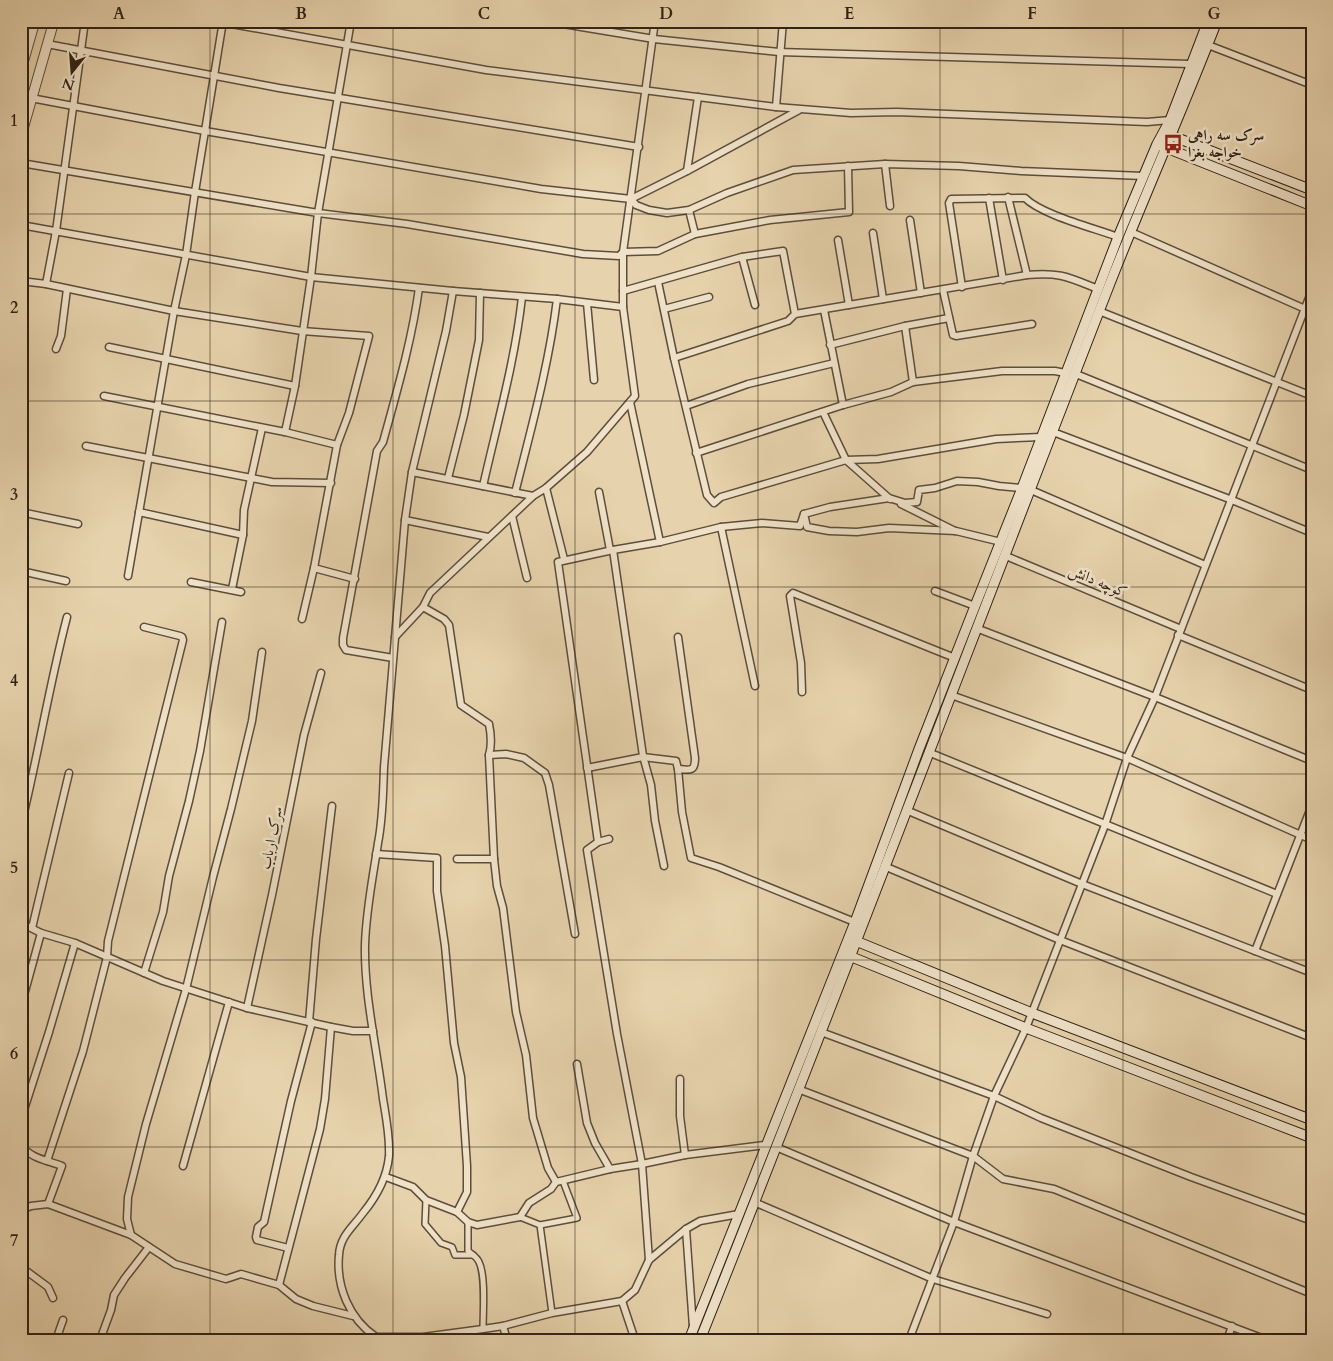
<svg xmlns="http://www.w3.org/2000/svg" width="1333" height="1361" viewBox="0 0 1333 1361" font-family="Cardo,Amiri,serif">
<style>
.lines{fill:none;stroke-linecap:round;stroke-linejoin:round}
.pedestrian-casing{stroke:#5e4d3a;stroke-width:8}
.minor-casing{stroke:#5e4d3a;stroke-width:9}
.tertiary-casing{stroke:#5e4d3a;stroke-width:11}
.secondary-casing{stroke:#302114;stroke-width:11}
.pedestrian{stroke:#efe2c9;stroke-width:5}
.minor{stroke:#efe2c9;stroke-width:6}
.tertiary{stroke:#efe2c9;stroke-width:9}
.secondary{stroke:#efe2c9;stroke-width:9}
.grid{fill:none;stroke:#302114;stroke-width:1;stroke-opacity:0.55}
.labels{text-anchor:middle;stroke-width:5;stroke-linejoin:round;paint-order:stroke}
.poi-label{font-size:15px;font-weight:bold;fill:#302114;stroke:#efe2c9;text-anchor:start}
.street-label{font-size:15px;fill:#302114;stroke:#efe2c9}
.neatline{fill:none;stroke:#302114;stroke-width:2}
.grid-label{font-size:16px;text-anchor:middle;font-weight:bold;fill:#302114}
</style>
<rect width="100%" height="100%" fill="#e6d2ac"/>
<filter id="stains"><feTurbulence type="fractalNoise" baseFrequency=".004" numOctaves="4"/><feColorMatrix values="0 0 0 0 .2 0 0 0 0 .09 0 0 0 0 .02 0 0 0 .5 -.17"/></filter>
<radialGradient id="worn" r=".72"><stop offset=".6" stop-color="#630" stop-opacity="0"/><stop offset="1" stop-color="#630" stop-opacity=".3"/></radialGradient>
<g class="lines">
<defs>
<g id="pedestrian">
<polyline points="426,1200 425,1224 441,1243 452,1247 455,1255 473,1255"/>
<polyline points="520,1217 540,1225 552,1313"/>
<path d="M468 1222V1251C473 1255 477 1257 479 1262 486 1276 483 1313 483 1329"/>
<polyline points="540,1225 577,1218 563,1181"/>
</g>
<g id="minor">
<polyline points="215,21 486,70 776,107 851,113 897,112 1147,122 1170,120"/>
<polyline points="545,21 654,39 779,52 1190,64"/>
<polyline points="21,40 29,42"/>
<polyline points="47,44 279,88 639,147"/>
<polyline points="1208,45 1312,85"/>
<polyline points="31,98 205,131 541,189 631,199 687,171 799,110"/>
<polyline points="776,107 783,21"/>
<polyline points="21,163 318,213 407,224 583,254 619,256 623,252 658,251 695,234"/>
<polyline points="885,164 890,206"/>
<polyline points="687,171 698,97"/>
<polyline points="1008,197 1027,275"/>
<polyline points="989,198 1003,280"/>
<polyline points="631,199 636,205 649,210 667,213 689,210 727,193 793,170 885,164 959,166 1021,171 1143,176"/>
<polyline points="689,210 695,234 770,220 849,212 848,166"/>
<polyline points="910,220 921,293"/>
<polyline points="21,225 311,277 453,291 557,299 623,307"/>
<polyline points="1131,232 1312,312"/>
<polyline points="873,233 883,299"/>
<polyline points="838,240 849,305"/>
<polyline points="742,257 755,305"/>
<polyline points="21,281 46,284 174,311 302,331 369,336 349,413 337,445 314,568 302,619"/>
<polyline points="658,282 674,358 707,495 714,503 721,497 846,460 878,459 996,439 1041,437"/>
<polyline points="46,284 56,231 85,21"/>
<path d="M962 287 949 203 951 199 1025 198C1042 215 1094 228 1118 237"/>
<polyline points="943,290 953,335 956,336 1032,324"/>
<polyline points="623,291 742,257 783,251 795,314"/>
<polyline points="587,303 594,380"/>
<polyline points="664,309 709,297"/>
<polyline points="824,310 843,405"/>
<polyline points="1099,311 1312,396"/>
<polyline points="905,326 913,382"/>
<polyline points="830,345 905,326 949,318"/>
<polyline points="109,347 295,386"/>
<polyline points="56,349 61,336 67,289"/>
<path d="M674 358 788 321 795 314 1027 275C1060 272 1068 277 1098 289"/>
<polyline points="1076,374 1312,470"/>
<polyline points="104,396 285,432 337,445"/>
<polyline points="630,402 660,542"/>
<polyline points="686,406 748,384 834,363"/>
<polyline points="823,412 846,460 890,499"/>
<polyline points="285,432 295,386 311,277 318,213 351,21"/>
<polyline points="1053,432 1232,500 1312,533"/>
<polyline points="86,446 272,482 331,483"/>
<polyline points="696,453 843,405 891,392 913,382 1002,371 1055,371 1065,373"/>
<polyline points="412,472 533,496"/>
<polyline points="448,478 464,415 479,340 480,293"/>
<path d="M483 486C497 424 515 361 522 297"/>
<polyline points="546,488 564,559"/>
<polyline points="1031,490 1205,565"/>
<polyline points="599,492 610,550"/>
<path d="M515 493C531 429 549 365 557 299"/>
<polyline points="901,504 955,531"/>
<polyline points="21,512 78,524"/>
<polyline points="139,512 243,535"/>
<polyline points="804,514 807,527 829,531 857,532 889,528 956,531 1001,542"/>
<polyline points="512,516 527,578"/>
<polyline points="405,520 488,537"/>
<polyline points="721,527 755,686"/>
<polyline points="613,550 643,756 651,785 655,821 664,866"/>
<polyline points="1006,556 1181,629"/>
<polyline points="314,568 355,579"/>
<polyline points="21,571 66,581"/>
<polyline points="128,576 174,311 186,255 195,192 223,21"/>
<polyline points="191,582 241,592"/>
<polyline points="232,589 243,535 244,510 262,428"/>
<polyline points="935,591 975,606"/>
<path d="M423 607 444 619 449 625 461 705 489 724C491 734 492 745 489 755L494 859 497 886 503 908 516 1012 526 1055 533 1118 548 1168 556 1182"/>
<polyline points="976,628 1155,697 1312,761"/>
<polyline points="1178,635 1312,690"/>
<polyline points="395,637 423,607 430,593 533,496 546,488 587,452 635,396 623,307 623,252 655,21"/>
<path d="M678 637 695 758C695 772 690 770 678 769"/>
<path d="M393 658 346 650 343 645V638L377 451 383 442C397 391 412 340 419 288"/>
<polyline points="802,692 801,663 790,596 793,593 955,658"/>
<polyline points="951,695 1127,758 1312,840"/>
<polyline points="928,752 1277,894"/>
<polyline points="489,755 506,754 524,758 545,773 549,785 575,934"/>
<polyline points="587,768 643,757 676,761 678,769 682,812 691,858 719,867 857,923"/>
<polyline points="906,810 1082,884 1312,973"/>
<path d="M21 825C38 756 49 686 67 617"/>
<polyline points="609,839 598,842 587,850 617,1034 642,1164 649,1260"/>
<polyline points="598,842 558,562 613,550 660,542 721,527 762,523 800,526 804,514 830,507 889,498 905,503 917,502 919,490 935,488 957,481 978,482 999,486 1022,488"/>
<polyline points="376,854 437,858 437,891 445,946 454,1043 461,1077 467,1166 467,1192 457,1212"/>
<polyline points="457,859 494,859"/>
<polyline points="884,866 1060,940 1312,1038"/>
<polyline points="21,923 41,933 75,943 163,981 247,1008 331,1027 353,1031 373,1031"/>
<polyline points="32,928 69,773"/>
<polyline points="1255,951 1312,805"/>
<polyline points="144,973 163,912 169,876 189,801 200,751 222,622"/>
<polyline points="21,1006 41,933"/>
<polyline points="247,1008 272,895 304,735 321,673"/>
<polyline points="309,1022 316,939 332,806"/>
<polyline points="821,1032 994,1096 1041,1118 1191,1177 1312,1221"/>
<polyline points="577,1064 587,1123 595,1143 610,1169"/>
<polyline points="680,1079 680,1116 685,1155"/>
<polyline points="798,1089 973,1156 1003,1179 1054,1189 1312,1294"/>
<polyline points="21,1119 49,1032 75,943"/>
<path d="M21 1145C31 1159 47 1160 62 1166L48 1204"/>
<polyline points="776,1147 954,1222 1267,1340"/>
<polyline points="47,1161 83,1051 107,957 108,941 183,640 182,637 180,636 144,627"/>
<polyline points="183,1166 229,1002"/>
<polyline points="386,1177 413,1187 426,1200 457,1212 468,1222 477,1225 520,1217 529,1203 551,1189 556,1182 610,1169 642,1164 685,1155 765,1145"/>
<polyline points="754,1202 933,1279 1047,1314"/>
<polyline points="21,1210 31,1206 48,1204 131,1235 175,1264 226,1279 241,1274 279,1285 296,1299 313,1306 353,1316"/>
<polyline points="686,1229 693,1327"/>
<polyline points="131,1235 127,1219 128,1197 146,1124 186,989 213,877 231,809 252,721 262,652"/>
<polyline points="288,1248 257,1240 256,1237 258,1227 264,1222 291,1101 312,1022"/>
<polyline points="21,1267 48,1287 53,1298"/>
<polyline points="279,1285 320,1129 325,1099 331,1027"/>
<polyline points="622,1301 635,1340"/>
<polyline points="503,1326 507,1340"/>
<polyline points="376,1337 423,1337 483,1329 503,1326 552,1313 622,1301 635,1290 649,1260 686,1229 700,1221 739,1214"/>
<polyline points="56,1340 63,1320"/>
<polyline points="100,1340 111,1310 114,1295 125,1278 149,1247"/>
<path d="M375 1340 376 1337C349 1319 336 1286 339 1255 340 1236 353 1227 363 1213 377 1196 387 1178 389 1156 390 1137 386 1117 383 1099 377 1049 364 995 365 945 366 910 373 877 378 843 383 818 383 793 384 767L405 520 412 472 446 331 453 291"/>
<polyline points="909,1340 954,1222 973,1156 994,1096 1026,1028 1105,825 1127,758 1155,697 1312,290"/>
<polyline points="1227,1340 1232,1326"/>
</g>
<g id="tertiary">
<polyline points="21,70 35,21"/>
<polyline points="21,136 54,21"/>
</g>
<g id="secondary">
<polyline points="1167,134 1312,190"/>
<polyline points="1159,145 1312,206"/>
<polyline points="851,939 1032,1013 1312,1120"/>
<polyline points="847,955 1026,1028 1312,1138"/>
<polyline points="689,1340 855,922 919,749 975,606 1022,488 1118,237 1157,144 1170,120 1208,21"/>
<path d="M700 1340C839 992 971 641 1107 291 1142 201 1182 112 1217 21"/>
</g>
</defs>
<use href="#pedestrian" class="pedestrian-casing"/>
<use href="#minor" class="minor-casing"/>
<use href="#tertiary" class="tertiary-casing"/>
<use href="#secondary" class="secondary-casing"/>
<use href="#pedestrian" class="pedestrian"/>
<use href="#minor" class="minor"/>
<use href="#tertiary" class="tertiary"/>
<use href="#secondary" class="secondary"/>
</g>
<path class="grid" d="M210 21V1340M393 21V1340M575 21V1340M758 21V1340M940 21V1340M1123 21V1340M21 214H1312M21 401H1312M21 587H1312M21 774H1312M21 960H1312M21 1147H1312"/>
<defs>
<symbol id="bus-bare" viewBox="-9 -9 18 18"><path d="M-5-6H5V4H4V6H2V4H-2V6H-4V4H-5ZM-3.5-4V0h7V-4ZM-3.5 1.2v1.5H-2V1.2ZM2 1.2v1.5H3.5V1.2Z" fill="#8f2418" stroke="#efe2c9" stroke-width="2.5" paint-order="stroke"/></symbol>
</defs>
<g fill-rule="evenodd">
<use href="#bus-bare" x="1159" y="130" width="28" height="28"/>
</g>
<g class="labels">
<g class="poi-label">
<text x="1188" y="140">سرک سه راهی<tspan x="1188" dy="17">خواجه بغرا</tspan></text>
</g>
<g class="street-label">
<text transform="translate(1098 581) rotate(23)" y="5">کوچه دانش</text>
<text transform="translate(271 838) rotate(-79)" y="5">سرک ارباب</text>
</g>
</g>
<rect width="1333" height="1361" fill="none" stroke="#e6d2ac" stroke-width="55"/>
<g transform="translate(72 72) rotate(197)" stroke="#efe2c9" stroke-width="4" paint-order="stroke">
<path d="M0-4L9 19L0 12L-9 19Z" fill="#302114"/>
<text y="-8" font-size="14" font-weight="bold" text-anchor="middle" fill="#302114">N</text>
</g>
<rect x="28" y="28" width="1278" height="1306" class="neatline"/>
<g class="grid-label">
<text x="119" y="19">A</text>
<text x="301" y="19">B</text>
<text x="484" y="19">C</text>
<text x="666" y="19">D</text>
<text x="849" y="19">E</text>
<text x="1032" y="19">F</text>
<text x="1214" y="19">G</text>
<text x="14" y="126">1</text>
<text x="14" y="313">2</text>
<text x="14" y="500">3</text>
<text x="14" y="686">4</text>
<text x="14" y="873">5</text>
<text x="14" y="1059">6</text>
<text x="14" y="1246">7</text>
</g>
<rect width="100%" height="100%" filter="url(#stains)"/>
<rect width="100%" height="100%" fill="url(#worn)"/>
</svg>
